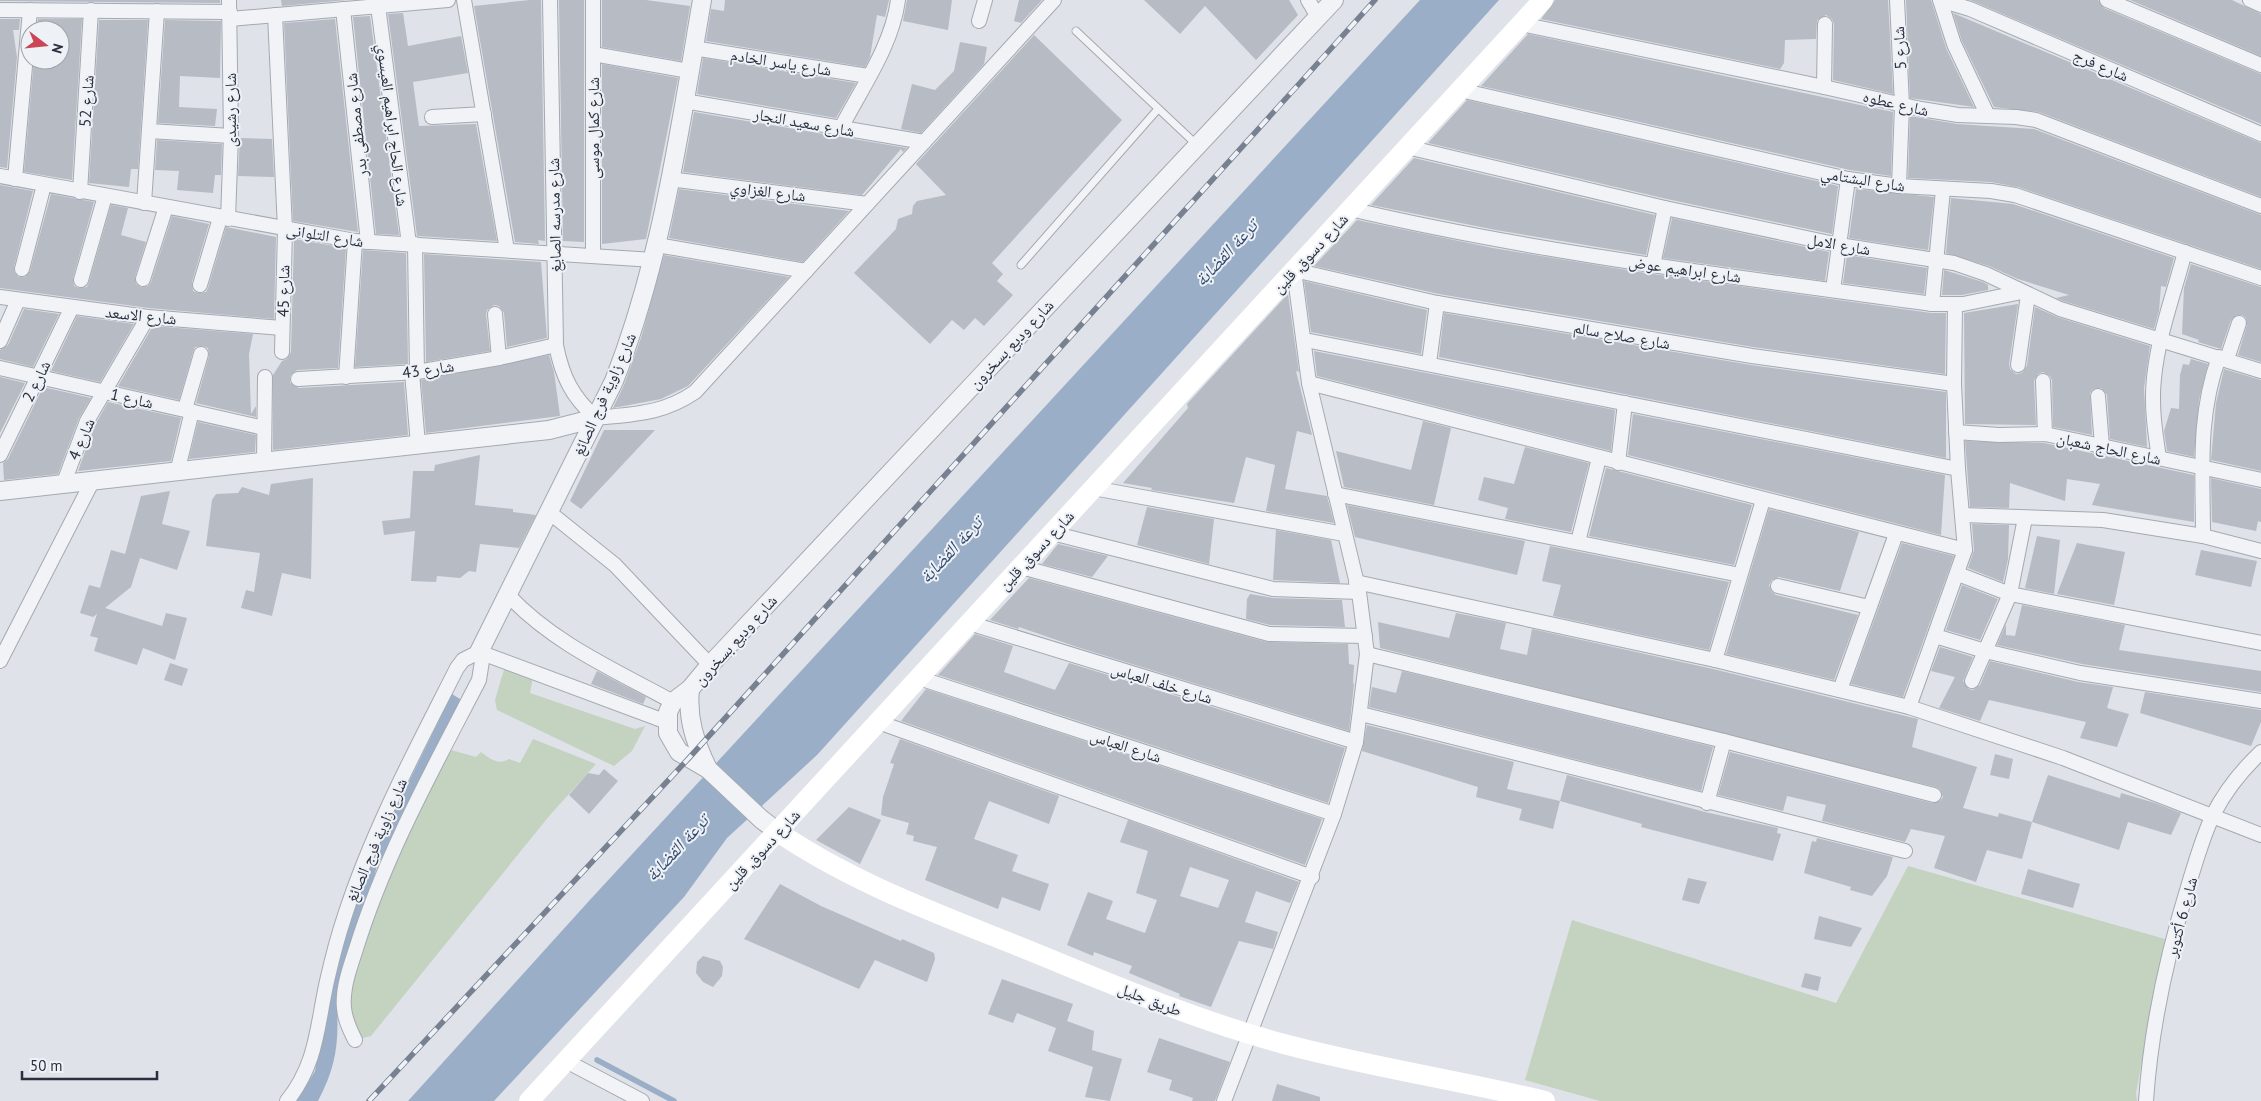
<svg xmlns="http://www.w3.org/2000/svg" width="2261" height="1101" viewBox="0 0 2261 1101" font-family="'PT Sans','Noto Naskh Arabic',sans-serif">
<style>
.green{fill:#c4d2c0}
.water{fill:#9aaec7}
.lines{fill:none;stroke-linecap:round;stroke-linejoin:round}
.stream{stroke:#9aaec7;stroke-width:5.5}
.building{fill:#b6bbc4;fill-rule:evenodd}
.service-casing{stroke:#a4a9b2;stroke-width:9}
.minor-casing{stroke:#a4a9b2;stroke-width:16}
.tertiary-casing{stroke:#a4a9b2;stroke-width:20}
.service{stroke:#f1f3f6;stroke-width:7}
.minor{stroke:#f1f3f6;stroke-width:14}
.tertiary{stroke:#f1f3f6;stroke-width:18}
.secondary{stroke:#fff;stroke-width:20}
.rail-casing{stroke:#788191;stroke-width:5.5}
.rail{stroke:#eef1f5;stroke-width:4;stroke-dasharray:11;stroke-linecap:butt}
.labels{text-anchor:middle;stroke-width:4;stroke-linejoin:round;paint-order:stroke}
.street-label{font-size:16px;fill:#282f3e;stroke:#eef1f5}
.water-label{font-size:18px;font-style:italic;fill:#334c71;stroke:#eef1f5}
</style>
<rect width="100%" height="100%" fill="#dfe2e8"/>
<g class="green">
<polygon points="505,666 533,677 530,693 635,729 645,726 632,751 614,766 497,710 495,700"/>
<path d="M533 739 596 764 550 815 371 1036 359 1039 352 1031 348 992 387 871 451 750 476 757 481 752C489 758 498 766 509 759L520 763Z"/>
<polygon points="1908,866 2165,939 2136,1093 2137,1101 1600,1101 1525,1080 1572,920 1836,1003"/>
</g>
<g class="water">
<polygon points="1420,0 1499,0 817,755 727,838 684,897 494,1101 408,1101 588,902"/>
<path d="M452 694 460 699 459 705 408 812 377 866 337 1009C339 1045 335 1069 318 1101H297L315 1071 334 970 369 863Z"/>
</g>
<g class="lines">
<polyline class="stream" points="597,1060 674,1101"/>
</g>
<g class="building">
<polygon points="0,0 220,0 220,3 0,1"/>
<polygon points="281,0 347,0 282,6"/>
<polygon points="530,0 541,0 545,241 538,240 539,244 515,242 474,6"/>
<polygon points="559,0 584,0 584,242 563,241"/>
<polygon points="602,0 646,0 690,6 681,61 602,47"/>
<polygon points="725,0 889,0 885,17 877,15 870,57 865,67 706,41 711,9 724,11"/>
<polygon points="907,0 952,0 948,30 903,21"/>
<polygon points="1019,0 1042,0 1021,23 1014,21"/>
<polygon points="1144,0 1289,0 1298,15 1256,60 1205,6 1180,34"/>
<polygon points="1555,0 1888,0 1893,94 1833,80 1834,24 1832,19 1826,15 1817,20 1816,39 1785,40 1784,63 1780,69 1541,19"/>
<polygon points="1906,0 1931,0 1946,48 1974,107 1910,98"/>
<polygon points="1970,0 2098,0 2104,8 2261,74 2261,124"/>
<polygon points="2130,0 2232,0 2261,14 2261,56"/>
<polygon points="403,13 408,46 461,36 468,73 413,82 419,126 476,124 497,241 417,236 388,14"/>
<polygon points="1953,13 2261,143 2261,197 2039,112 1994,107 1962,41"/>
<polygon points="370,16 399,235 376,234 353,17"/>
<polygon points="0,19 20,19 19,30 13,30 17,57 7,168 0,167"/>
<polygon points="38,19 82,19 72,180 24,172 34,60 60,60 60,30 37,30"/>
<polygon points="335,19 358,232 293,221 284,23"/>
<polygon points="99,20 148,20 138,169 131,169 129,187 89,183"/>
<polygon points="165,20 221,21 220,78 180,76 179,107 217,109 215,126 158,123"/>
<polygon points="1528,34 1893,112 1891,176 1850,170 1481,86"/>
<polygon points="1034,35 1122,120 992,263 1003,274 997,281 1013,295 984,326 975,318 964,330 952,320 930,344 854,273 896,229 898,219 912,214 913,206 917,201 946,195 916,164"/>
<polygon points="960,42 987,47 984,64 921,133 901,129 912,84 935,90 954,71"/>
<polygon points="703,58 856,83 836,118 697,94"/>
<polygon points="602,64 678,78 646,239 602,244"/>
<polygon points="1467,100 1838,186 1832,234 1667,199 1428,143"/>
<polygon points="694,112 841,137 907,148 903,152 901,149 862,195 683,172"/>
<polygon points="1910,116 1957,124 2034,129 2261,215 2261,269 2018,187 1991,182 1908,178"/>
<polygon points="240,138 272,139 274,177 238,176"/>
<polygon points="157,140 222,144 221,175 215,175 213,193 177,190 179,171 155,170"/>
<polygon points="1414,158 1655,215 1646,255 1496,230 1371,205"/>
<polygon points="0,185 33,191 14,267 14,272 19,277 25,277 30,271 51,194 94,202 73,278 74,286 79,288 87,287 89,282 111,205 128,208 121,235 146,242 135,277 136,284 141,287 148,286 151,282 172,216 209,224 192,282 193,291 198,293 206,292 208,288 226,227 276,237 274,319 149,308 0,288"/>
<polygon points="679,189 849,211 803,262 669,238"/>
<polygon points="1856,189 1934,197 1928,250 1849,238"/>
<polygon points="1951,198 2013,204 2174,258 2166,287 2161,286 2159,311 2154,329 2063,301 2056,298 2069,295 2018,279 1989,266 1946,253"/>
<polygon points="1672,218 1829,252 1825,281 1663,258"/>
<polygon points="1357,220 1493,248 1639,272 1931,313 1946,313 1945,374 1753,347 1439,294 1314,266"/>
<polygon points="294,239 346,248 338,368 297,370 290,376 290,383 299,388 404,382 408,435 273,450 273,375 282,361 287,359 291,352"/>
<polygon points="363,250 406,253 408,364 355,367"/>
<polygon points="424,254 541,262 547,338 507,347 504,313 499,306 494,305 487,310 486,314 490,351 426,362"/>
<polygon points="664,255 789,277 688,386 661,399 613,408 624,385 641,338"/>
<polygon points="1847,255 1927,268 1924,294 1843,283"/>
<polygon points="2191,264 2261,287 2261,362 2238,355 2247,325 2246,318 2242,315 2237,315 2231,320 2221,349 2198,342 2199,340 2182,334 2184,288"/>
<polygon points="1944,270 1983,282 1988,285 1988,290 1962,295 1942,295"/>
<polygon points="1304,281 1427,310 1421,354 1311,332"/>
<polygon points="1288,294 1299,372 1296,371 1312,435 1297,431 1285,489 1327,496 1334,523 1266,511 1275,465 1246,457 1234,503 1151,490 1152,488 1123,483 1188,408 1187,404"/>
<polygon points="2018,304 2009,364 2010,369 2016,374 2022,373 2027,366 2035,307 2057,317 2150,346 2144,388 2147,447 2110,439 2107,395 2101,388 2093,389 2090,393 2092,435 2053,427 2052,380 2050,376 2043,372 2038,374 2034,381 2036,425 1965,424 1964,313"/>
<polygon points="24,309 59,314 33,367 0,359 0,350 8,345"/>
<polygon points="1444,313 1751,365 1946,392 1946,458 1439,357"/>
<polygon points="77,316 134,324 100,382 51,371"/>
<polygon points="153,326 253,334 249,354 251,414 256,406 256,417 196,403 209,356 208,348 203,346 195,347 193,352 179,400 118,386"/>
<polygon points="1314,351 1615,410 1611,451 1317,376"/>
<polygon points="549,355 554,372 560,416 426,433 421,380"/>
<polygon points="2191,359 2208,364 2199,400 2194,457 2167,451 2164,431 2171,408 2179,409 2180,375 2183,364 2189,365"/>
<polygon points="2224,369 2261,380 2261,471 2211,460 2216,403"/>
<polygon points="0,377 25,383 0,433"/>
<polygon points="43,387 91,398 79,418 58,474 4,480 3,463 8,459"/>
<polygon points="108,402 181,418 171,461 78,471 95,425"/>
<polygon points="1633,414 1945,475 1941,535 1628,455"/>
<polygon points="1423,421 1451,428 1434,505 1344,487 1336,451 1411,470"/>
<polygon points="198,422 256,435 255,452 189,459"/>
<polygon points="604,430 655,430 581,509 570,501"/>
<polygon points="1965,441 2044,443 2194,475 2194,522 2092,505 2100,484 2067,479 2065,501 2010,483 2009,508 1970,507"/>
<polygon points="1525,447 1589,463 1571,532 1505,519 1508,508 1478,500 1484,477 1514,484"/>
<polygon points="480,455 475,505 513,509 513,512 536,515 519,548 480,544 476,572 469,571 460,578 437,576 436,582 411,581 415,531 384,535 382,521 410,518 413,471 434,471 435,465"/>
<polygon points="1606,468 1752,505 1734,565 1589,536"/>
<polygon points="313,478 311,579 282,573 272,616 241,608 246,590 254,592 260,553 206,546 212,500 216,494 238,493 242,487 269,495 271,484"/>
<polygon points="2211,478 2261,489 2261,522 2258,521 2256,531 2212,522"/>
<polygon points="170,491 162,524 190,531 177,570 140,558 131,587 105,608 162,626 166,613 187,618 175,660 143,648 137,665 94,651 98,638 90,636 97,614 93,617 80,613 89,585 100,588 111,550 125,554 141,496"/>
<polygon points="1347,505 1525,541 1517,575 1355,537"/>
<polygon points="1147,507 1214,519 1209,564 1137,545"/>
<polygon points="1769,509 1859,532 1840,591 1779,577 1772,580 1769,585 1772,592 1776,595 1858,615 1834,680 1726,654"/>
<polygon points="1972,524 2009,525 2008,559 2003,582 1968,568 1974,550"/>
<polygon points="1276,530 1331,540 1340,583 1273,580"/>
<polygon points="2037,536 2060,540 2054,594 2025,588"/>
<polygon points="1902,543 1954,556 1903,697 1851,684"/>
<polygon points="2077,543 2125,552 2114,605 2057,594"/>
<polygon points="1058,544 1108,556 1092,577 1042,564"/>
<polygon points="1550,546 1729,582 1709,650 1553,616 1561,585 1542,581"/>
<polygon points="2201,550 2257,561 2251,587 2195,575"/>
<polygon points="1029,578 1267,642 1348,644 1349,664 1354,665 1353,683 1354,684 1349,731 1077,647 1019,627 1018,629 990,620"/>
<polygon points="1962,585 1998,599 1980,640 1946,630"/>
<polygon points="1250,594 1273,598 1342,600 1345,627 1270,625 1246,619 1247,599"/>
<polygon points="2022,605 2125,625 2119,650 2261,671 2261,692 2082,664 1997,645 2006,624 2006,635 2015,636"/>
<polygon points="1456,613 1506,623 1500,649 1527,655 1532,629 1713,669 1918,719 1912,747 1977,767 1963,808 1998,817 1999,813 2032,822 2022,859 1987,850 1976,882 1934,868 1945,836 1911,829 1905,842 1822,821 1826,805 1787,796 1783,811 1718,795 1730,752 1932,803 1940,801 1943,797 1940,789 1936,787 1380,648 1378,622 1449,638"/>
<polygon points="975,634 1013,646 1004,672 1055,690 1069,663 1345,748 1328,803 938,675"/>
<polygon points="1940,647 1973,657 1963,681 1969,689 1973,690 1980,685 1990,661 2078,682 2113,687 2107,708 2129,714 2117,747 2080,738 2086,722 1989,700 1980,721 1939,708 1955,677 1931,671"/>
<polygon points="170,663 188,669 182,686 164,680"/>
<polygon points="597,671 646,697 643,704 591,684"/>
<polygon points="1402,671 1713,747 1701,791 1369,707 1372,687 1396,693"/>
<polygon points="926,689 1322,819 1305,865 901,721"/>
<polygon points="2145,692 2261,710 2261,722 2251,746 2140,713"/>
<polygon points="1367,725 1514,762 1507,789 1560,801 1553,829 1519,820 1522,809 1476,797 1478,787 1362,751"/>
<polygon points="900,739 1059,796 1049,824 989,801 974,839 1018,855 1012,871 1049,884 1040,911 1002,897 998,909 925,880 937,847 913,841 914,836 906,834 909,823 881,815 883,797 894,764 890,763"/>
<polygon points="1995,754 2013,759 2009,779 1990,775"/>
<polygon points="604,769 618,781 589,814 569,795 588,773 599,775"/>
<polygon points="1567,775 1705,812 1778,828 1777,833 1781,834 1773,861 1641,827 1642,824 1560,801"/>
<polygon points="2048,775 2120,798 2121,793 2155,803 2181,813 2171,835 2128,822 2119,850 2032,822"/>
<polygon points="849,807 881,820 860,864 816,840"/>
<path d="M1128 820 1299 882 1290 903 1256 891 1245 922 1278 932 1273 949 1239 941 1211 1007 1179 996 1180 994 1129 973 1132 966 1094 952 1093 956 1067 945 1088 892 1113 901 1106 919 1145 933 1157 900 1136 893 1148 851 1120 842ZM1190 867 1229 880 1218 908 1180 896Z"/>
<polygon points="1817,838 1893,857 1887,876 1872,896 1850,890 1851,887 1804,873 1812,841 1816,842"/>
<polygon points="2028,869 2080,884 2073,908 2021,894"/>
<polygon points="1688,878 1707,882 1699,904 1682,900"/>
<polygon points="780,884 821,906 901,941 902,939 934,953 935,959 927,982 875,960 859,989 744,939"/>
<polygon points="1819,916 1862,928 1851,947 1814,939"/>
<polygon points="703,956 720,961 723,967 722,976 713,987 703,982 696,973 697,962"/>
<polygon points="1805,973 1821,977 1818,991 1801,987"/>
<polygon points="1002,979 1073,1004 1067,1021 1094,1031 1092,1050 1122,1059 1110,1101 1085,1097 1093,1067 1048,1051 1056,1028 1017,1013 1013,1023 988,1014"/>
<polygon points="1159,1038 1230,1062 1215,1101 1192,1101 1193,1098 1169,1090 1172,1080 1147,1072"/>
<polygon points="1277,1084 1320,1097 1320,1101 1272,1101"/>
</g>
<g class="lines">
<defs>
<g id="service">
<polyline points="1076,31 1197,145"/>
<polyline points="1021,265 1158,109"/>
</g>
<g id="minor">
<polyline points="464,0 507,250"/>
<path d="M550 0 556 345C562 376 572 397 596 418 634 414 663 414 695 392L1054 0"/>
<polyline points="593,0 593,255"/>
<polyline points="1308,0 1318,17"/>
<polyline points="1897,0 1902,105 1899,186"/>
<polyline points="1940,0 1970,9 2261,134"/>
<polyline points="1940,0 1954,44 1988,116"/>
<polyline points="2107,0 2261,65"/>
<polyline points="2250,0 2261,5"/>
<polyline points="378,6 409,244"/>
<polyline points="343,9 368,242"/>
<polyline points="0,10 230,12"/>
<polyline points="275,15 285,229 282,352"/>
<polyline points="230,19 448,0"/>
<polyline points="979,21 985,0"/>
<polyline points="1521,24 1824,87 1921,109 1958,115 2016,117 2036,120 2261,206"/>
<polyline points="693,48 868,76"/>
<polyline points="593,54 689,71"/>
<polyline points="1824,87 1825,24"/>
<polyline points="1460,90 1848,179 1899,186 1991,191 2015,195 2261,278"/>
<polyline points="684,101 924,142"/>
<polyline points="432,117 484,114"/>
<path d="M841 128C862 87 892 46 898 0"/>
<polyline points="149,131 231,136"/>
<polyline points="1407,147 1665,208 1839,245 1954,263 1986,274 2060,309 2261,371"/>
<polyline points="0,176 355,241 654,260"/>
<polyline points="15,179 30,10"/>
<polyline points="669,179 867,204"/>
<polyline points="80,192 91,10"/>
<polyline points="144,203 157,11"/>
<path d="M1350 209C1542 254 1738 277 1932 304H1963L2022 292"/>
<polyline points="228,219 231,136 229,0"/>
<polyline points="415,244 417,372"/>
<polyline points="657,245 806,271"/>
<polyline points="1653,265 1665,208"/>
<polyline points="22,269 44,185"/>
<polyline points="143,279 166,207"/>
<polyline points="81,280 105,196"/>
<polyline points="200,285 220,218"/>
<polyline points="1833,290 1848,179"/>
<polyline points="0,297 148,317 282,328"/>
<polyline points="1932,304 1943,190"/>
<polyline points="495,314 499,358"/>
<polyline points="1305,340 1958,469"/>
<polyline points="0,341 18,300"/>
<polyline points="2227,359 2239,323"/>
<polyline points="1429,363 1437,303"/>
<polyline points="2018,365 2028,295"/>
<polyline points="0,368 264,428"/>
<polyline points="412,372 418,445"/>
<polyline points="346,377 355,241"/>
<polyline points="298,379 417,372 499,358 556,345"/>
<polyline points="2043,381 2045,434"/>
<polyline points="1309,383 1965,550"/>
<polyline points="2098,396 2102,446"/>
<polyline points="185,409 201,354"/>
<polyline points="1956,432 1999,435 2045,434 2261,480"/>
<polyline points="0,455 72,307"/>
<path d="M2159 458C2155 432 2151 405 2154 378 2158 336 2174 293 2185 252"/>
<polyline points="264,463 265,377"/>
<polyline points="1618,463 1625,403"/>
<polyline points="177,473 192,411"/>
<polyline points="63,485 87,421 148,317"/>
<polyline points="1093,488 1344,534"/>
<polyline points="1335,494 1740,575"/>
<polyline points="549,512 615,565 710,665"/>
<polyline points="1962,515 2103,520 2203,536 2261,551"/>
<polyline points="1052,533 1273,589 1359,592"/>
<path d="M2203 536C2203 473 2197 417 2219 357"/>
<polyline points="1578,542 1599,458"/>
<polyline points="1021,567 1269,634 1365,636"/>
<polyline points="1958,574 2010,594 2261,643"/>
<polyline points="1356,582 1715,660 1909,707 2063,758 2261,835"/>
<polyline points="1778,586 1869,607"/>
<path d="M508 595C554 644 615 670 673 702"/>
<polyline points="969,623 1356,742"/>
<polyline points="1935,636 1985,651 2080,673 2261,701"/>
<polyline points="479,652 667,722"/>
<polyline points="1367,654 1724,741 1934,795"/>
<polyline points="1715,660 1763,500"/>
<polyline points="0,661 92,482"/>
<polyline points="919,678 1334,814"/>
<polyline points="1972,681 2010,594 2025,518"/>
<polyline points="1840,690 1896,534"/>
<polyline points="1909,707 1965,550 1958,469 1954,384 1955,304"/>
<polyline points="1361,714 1905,851"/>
<polyline points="878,722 1312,877"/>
<polyline points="1707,803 1724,741"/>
<path d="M355 1040C350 1030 345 1020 344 1008 342 989 350 967 356 949 385 855 434 767 479 680L482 661 479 652"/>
<polyline points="566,1061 642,1101"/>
<path d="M287 1101C317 1064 317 1026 327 981 332 959 338 936 345 915 373 829 416 749 457 668L463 660 479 652"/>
<polyline points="1224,1101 1334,814 1356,742 1367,654 1359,592 1309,383 1294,270 1437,303 1752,356 1954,384"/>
<path d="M2146 1101C2151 1027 2168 951 2190 880 2197 858 2203 836 2213 815 2225 791 2242 770 2261 752"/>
</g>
<g id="tertiary">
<polyline points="0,491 549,430 596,418"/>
<path d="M479 652 614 381C662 259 680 128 702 0"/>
<path d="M690 689C687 719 695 742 708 769"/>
<polyline points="778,832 761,819 708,769 679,752 668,733 668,712 673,702 690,689 710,665 1334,0"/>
</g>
</defs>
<use href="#service" class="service-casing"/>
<use href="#minor" class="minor-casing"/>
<use href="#tertiary" class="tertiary-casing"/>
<use href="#service" class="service"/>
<use href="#minor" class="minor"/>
<use href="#tertiary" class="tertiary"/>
<g class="secondary">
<path d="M778 832C847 879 925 909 1003 940 1096 977 1187 1018 1284 1044 1370 1067 1458 1080 1545 1101"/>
<polyline points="529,1101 1543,0"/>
</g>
<defs>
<polyline id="rail" points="369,1101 689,758 1375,0"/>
</defs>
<use href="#rail" class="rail-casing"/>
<use href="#rail" class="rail"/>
</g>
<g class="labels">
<g class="street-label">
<text transform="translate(1899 48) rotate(-93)" y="6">شارع 5</text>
<text transform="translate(781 62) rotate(9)" y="6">شارع ياسر الخادم</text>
<text transform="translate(2101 65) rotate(23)" y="6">شارع فرج</text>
<text transform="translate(86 101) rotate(-86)" y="6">شارع 52</text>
<text transform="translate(1896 103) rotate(13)" y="6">شارع عطوه</text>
<text transform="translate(230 110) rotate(-90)" y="6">شارع رشيدى</text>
<text transform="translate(804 122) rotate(10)" y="6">شارع سعيد النجار</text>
<text transform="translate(356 125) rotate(-96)" y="6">شارع مصطفى بدر</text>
<text transform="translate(393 125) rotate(83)" y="6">شارع الحاج ابراهيم العيسوي</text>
<text transform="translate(593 128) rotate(-90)" y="6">شارع كمال موسى</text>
<text transform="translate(1863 179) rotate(9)" y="6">شارع البشتامي</text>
<text transform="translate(768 191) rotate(7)" y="6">شارع الغزاوي</text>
<text transform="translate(554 215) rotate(-91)" y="6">شارع مدرسه الصايغ</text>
<text transform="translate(325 235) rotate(9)" y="6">شارع التلوانى</text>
<text transform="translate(1839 244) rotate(10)" y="6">شارع الامل</text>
<text transform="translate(1310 253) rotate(-47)" y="6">شارع دسوق, قلين</text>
<text transform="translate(1685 269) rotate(8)" y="6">شارع ابراهيم عوض</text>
<text transform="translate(283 291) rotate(-89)" y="6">شارع 45</text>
<text transform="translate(141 315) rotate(6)" y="6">شارع الاسعد</text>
<text transform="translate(1622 335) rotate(10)" y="6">شارع صلاح سالم</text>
<text transform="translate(1011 344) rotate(-47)" y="6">شارع وديع بسخرون</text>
<text transform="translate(428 369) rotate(-8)" y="6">شارع 43</text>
<text transform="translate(36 381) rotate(-64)" y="6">شارع 2</text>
<text transform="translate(604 394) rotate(-66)" y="6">شارع زاوية فرج الصائغ</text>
<text transform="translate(132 398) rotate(13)" y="6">شارع 1</text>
<text transform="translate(81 439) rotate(-67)" y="6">شارع 4</text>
<text transform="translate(2109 448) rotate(12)" y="6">شارع الحاج شعبان</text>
<text transform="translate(1036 550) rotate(-47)" y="6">شارع دسوق, قلين</text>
<text transform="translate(735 640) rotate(-48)" y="6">شارع وديع بسخرون</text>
<text transform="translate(1162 683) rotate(17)" y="6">شارع خلف العباس</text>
<text transform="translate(1126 746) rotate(18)" y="6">شارع العباس</text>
<text transform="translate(376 840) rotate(-67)" y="6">شارع زاوية فرج الصائغ</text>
<text transform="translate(762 849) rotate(-47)" y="6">شارع دسوق, قلين</text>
<text transform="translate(2181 917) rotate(-75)" y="6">شارع 6 أكتوبر</text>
<text transform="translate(1150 999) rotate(21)" y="6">طريق جليل</text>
</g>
<g class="water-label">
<text transform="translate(1226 253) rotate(-47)" y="6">ترعة القضابة</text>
<text transform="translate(951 550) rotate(-47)" y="6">ترعة القضابة</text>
<text transform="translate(677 848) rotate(-47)" y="6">ترعة القضابة</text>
</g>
</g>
<g transform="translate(45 45) rotate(106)"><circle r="24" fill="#eef1f5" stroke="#9fa3ac"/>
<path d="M0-4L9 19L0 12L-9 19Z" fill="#cb4554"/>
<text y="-8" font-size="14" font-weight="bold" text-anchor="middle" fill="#282f3e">N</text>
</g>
<path d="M22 1071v8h135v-8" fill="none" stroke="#282f3e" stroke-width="2.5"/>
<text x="30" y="1071" font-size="15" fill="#282f3e" stroke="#eef1f5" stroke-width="4" paint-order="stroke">50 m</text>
</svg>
